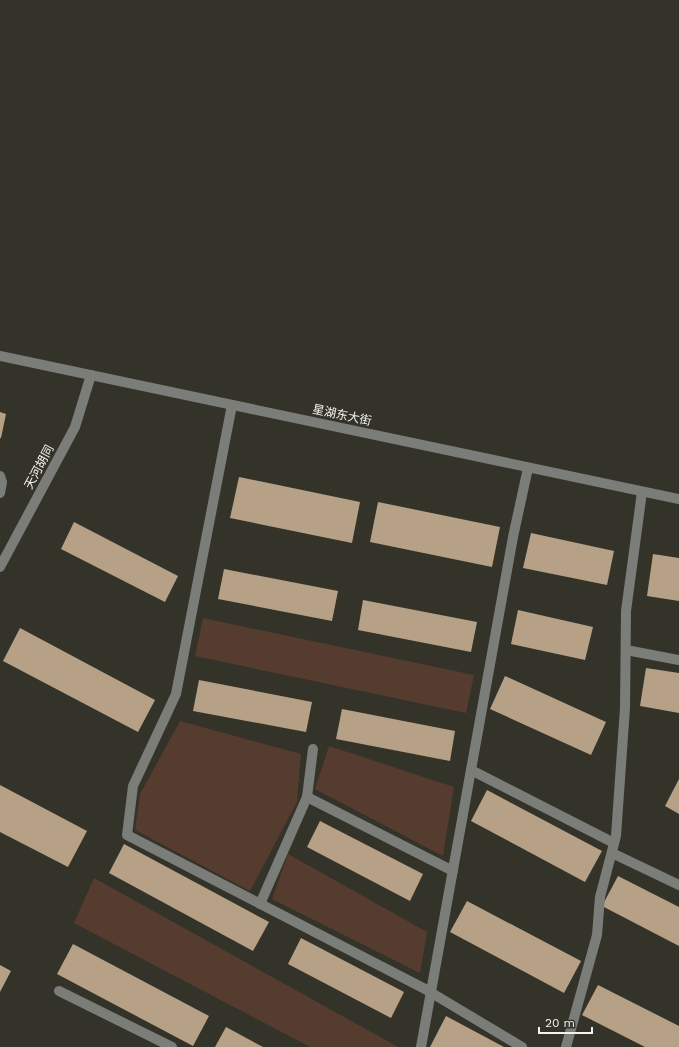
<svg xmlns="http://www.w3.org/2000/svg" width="679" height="1047" viewBox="0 0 679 1047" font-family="'Work Sans','Noto Sans SC',sans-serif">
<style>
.green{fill:#563b2f}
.building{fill:#b6a187}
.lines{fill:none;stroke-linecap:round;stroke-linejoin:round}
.minor{stroke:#7b7d79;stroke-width:10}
.labels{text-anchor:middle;stroke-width:4;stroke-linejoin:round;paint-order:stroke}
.street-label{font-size:12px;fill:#f3f2ec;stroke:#34332a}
</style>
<rect width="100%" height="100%" fill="#34332a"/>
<g class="green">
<polygon points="203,618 474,675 466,713 195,656"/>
<polygon points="180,721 301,754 297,802 250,891 135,830 140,794"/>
<polygon points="329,746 454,787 443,856 315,789"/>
<polygon points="288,854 427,932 420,973 272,899"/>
<polygon points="94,878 398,1047 310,1047 74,923"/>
</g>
<g class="building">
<polygon points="0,412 6,414 1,438 0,438"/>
<polygon points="239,477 360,502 352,543 230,518"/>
<polygon points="378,502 500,527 492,567 370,542"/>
<polygon points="74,522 178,576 165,602 61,549"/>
<polygon points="531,533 614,551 607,585 523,568"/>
<polygon points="653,554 679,558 679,601 647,596"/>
<polygon points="224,569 338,591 332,621 218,599"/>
<polygon points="363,600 477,622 471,652 358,630"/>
<polygon points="518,610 593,627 585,660 511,644"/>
<polygon points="20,628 155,700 138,732 3,661"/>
<polygon points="646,668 679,673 679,713 640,706"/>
<polygon points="505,676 606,722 591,755 490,709"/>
<polygon points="199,680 312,702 306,732 193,711"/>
<polygon points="342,709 455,731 450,761 336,739"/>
<polygon points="679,779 679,814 665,806"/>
<polygon points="0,785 87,831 68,867 0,832"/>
<polygon points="487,790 602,851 585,882 471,821"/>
<polygon points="320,821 423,874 410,901 307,847"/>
<polygon points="124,844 269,922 253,951 109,873"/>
<polygon points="618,876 679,907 679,946 602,906"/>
<polygon points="467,901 581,961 564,993 450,932"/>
<polygon points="301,938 404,992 391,1018 288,964"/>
<polygon points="73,944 209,1016 193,1046 57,974"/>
<polygon points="0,965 11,971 0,992"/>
<polygon points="598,985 679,1026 679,1047 645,1047 582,1015"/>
<polygon points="446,1016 504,1047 430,1047"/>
<polygon points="226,1027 263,1047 215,1047"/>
</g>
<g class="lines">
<g class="minor">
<polyline points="0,356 679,499"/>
<polyline points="232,405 176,694 133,786 127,835 425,989 522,1047"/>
<polyline points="0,476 2,482 0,493"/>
<polyline points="0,567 75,427 91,375"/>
<polyline points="626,650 679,660"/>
<polyline points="471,770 614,843"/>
<polyline points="307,797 453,871"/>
<polyline points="612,853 679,885"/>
<polyline points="260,904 307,797 313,749"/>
<polyline points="59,991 172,1047"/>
<polyline points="421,1047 513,537 528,468"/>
<polyline points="566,1047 597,935 600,897 616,836 625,708 626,611 642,492"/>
</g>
</g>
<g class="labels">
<g class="street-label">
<text transform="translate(342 415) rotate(12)" y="4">星湖东大街</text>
<text transform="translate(39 467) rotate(-62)" y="4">天河胡同</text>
</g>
</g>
<path d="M539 1027v6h53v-6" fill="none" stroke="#f3f2ec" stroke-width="2"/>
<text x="545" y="1027" font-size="12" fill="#f3f2ec" stroke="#34332a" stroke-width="3" paint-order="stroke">20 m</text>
</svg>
